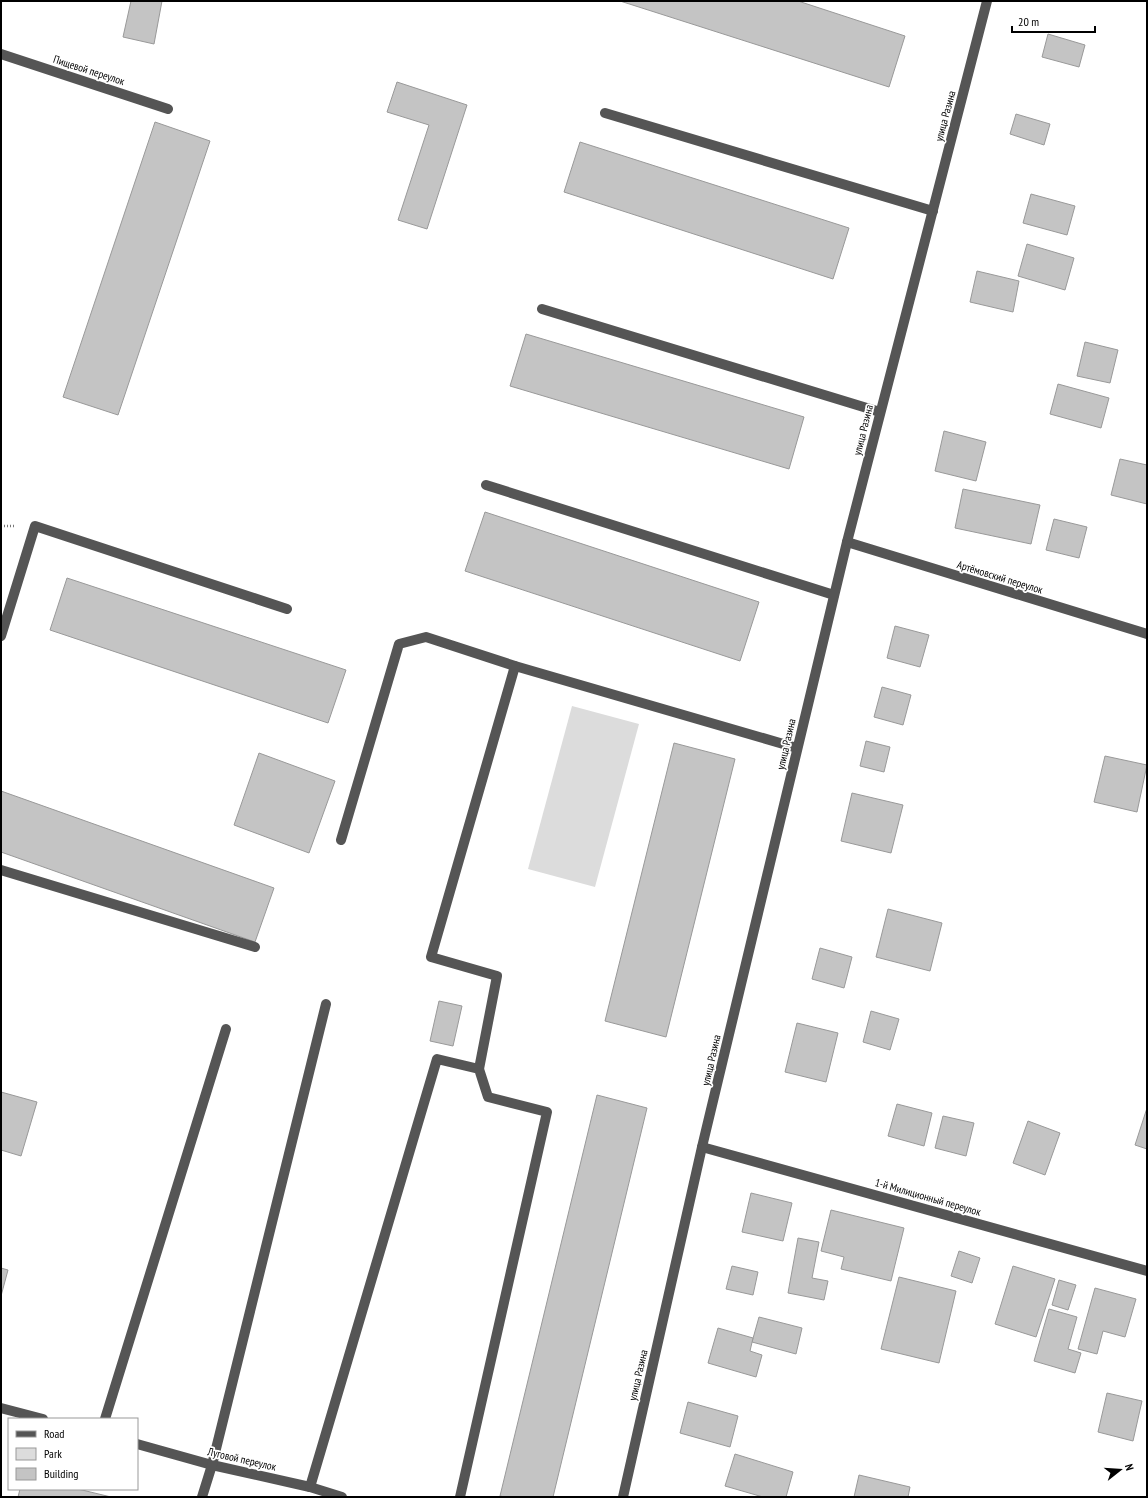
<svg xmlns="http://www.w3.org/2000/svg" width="1148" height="1498" viewBox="0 0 1148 1498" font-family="'PT Sans Narrow',sans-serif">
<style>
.green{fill:#dcdcdc}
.building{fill:#c4c4c4;stroke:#999}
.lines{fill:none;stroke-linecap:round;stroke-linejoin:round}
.path{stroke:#777;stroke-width:2.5;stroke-dasharray:1 2;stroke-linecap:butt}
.minor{stroke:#555;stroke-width:10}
.labels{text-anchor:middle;stroke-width:3.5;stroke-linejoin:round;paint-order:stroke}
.street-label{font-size:11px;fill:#000;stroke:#fff}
</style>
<rect width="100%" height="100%" fill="#fff"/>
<polygon class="green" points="572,706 639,724 595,887 528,869"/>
<g class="building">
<polygon points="131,1 162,1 154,44 123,37"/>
<polygon points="620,1 798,1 905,36 889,87"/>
<polygon points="1048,34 1085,45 1079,67 1042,57"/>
<polygon points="397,82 467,105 427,229 398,220 429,125 387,112"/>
<polygon points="1016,114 1050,124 1044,145 1010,134"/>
<polygon points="155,122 210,141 118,415 63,397"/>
<polygon points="580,142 849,228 833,279 564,192"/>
<polygon points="1031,194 1075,206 1067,235 1023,223"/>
<polygon points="1027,244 1074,258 1065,290 1018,276"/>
<polygon points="977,271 1019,281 1013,312 970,302"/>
<polygon points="526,334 804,417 789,469 510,386"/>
<polygon points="1085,342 1118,350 1110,383 1077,376"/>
<polygon points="1058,384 1109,398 1101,428 1050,414"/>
<polygon points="944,431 986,442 976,481 935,471"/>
<polygon points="1120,459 1147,465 1147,504 1111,495"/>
<polygon points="963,489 1040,505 1031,544 955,528"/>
<polygon points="485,512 759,602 740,661 465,571"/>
<polygon points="1054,519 1087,527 1079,558 1046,550"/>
<polygon points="67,578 346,670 328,723 50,630"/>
<polygon points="895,626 929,635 920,667 887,658"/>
<polygon points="882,687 911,695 903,725 874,717"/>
<polygon points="866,741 890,747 884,772 860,766"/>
<polygon points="674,743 735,759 666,1037 605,1021"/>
<polygon points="259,753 335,781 309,853 234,825"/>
<polygon points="1105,756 1147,765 1137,812 1094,802"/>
<polygon points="1,791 274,888 255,942 1,852"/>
<polygon points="852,793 903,805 891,853 841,841"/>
<polygon points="888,909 942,923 930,971 876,957"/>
<polygon points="820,948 852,957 844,988 812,979"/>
<polygon points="439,1001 462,1006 453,1046 430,1041"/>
<polygon points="871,1011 899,1019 890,1050 863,1042"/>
<polygon points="797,1023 838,1033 826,1082 785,1072"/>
<polygon points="1,1092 37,1102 21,1156 1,1150"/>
<polygon points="597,1095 647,1108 553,1497 505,1497 500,1496"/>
<polygon points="897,1104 932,1113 924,1146 888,1136"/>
<polygon points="1147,1108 1147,1149 1135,1145"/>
<polygon points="943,1116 974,1123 966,1156 935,1148"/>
<polygon points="1028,1121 1060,1133 1045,1175 1013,1163"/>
<polygon points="751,1193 792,1203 783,1241 742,1232"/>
<polygon points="831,1210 904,1228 891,1281 841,1269 844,1257 821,1251"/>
<polygon points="798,1238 819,1242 812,1278 828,1281 824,1300 788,1293"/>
<polygon points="959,1251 980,1258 972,1283 951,1276"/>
<polygon points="732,1266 758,1272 753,1295 726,1289"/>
<polygon points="1013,1266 1055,1279 1036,1337 995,1324"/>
<polygon points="1,1268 8,1270 1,1296"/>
<polygon points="899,1277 956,1291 939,1363 881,1349"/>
<polygon points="1059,1280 1076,1285 1068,1310 1052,1305"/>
<polygon points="1095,1288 1136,1299 1125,1337 1103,1331 1097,1354 1078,1349"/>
<polygon points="1049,1309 1077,1317 1068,1349 1081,1353 1075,1373 1034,1361"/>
<polygon points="759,1317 802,1328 796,1354 752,1342"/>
<polygon points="718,1328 753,1338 750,1351 762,1355 756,1377 708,1363"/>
<polygon points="1107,1393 1142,1401 1133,1441 1098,1432"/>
<polygon points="688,1402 738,1416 730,1447 680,1433"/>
<polygon points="735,1454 793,1472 786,1497 763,1497 725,1486"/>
<polygon points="859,1475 910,1487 908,1497 854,1497"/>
<polygon points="20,1489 78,1489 111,1497 18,1497"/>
</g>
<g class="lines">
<polyline class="path" points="1,526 14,526"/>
<g class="minor">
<polyline points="1,54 168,109"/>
<polyline points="605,113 933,211"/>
<polyline points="542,309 880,412"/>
<polyline points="486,485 834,595"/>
<polyline points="847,542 1147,634"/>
<polyline points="1,636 35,526 287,609"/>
<polyline points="341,840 399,644 426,637 515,666 797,748"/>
<polyline points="1,870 255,947"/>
<polyline points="479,1069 497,976 431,957 515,666"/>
<polyline points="702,1147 1147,1271"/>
<polyline points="1,1408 43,1419"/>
<polyline points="105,1419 226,1029"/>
<polyline points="137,1444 212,1465 310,1487 342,1497"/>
<polyline points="310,1487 437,1059 479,1069 488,1097 547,1112 460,1497"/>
<polyline points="202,1497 212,1465 326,1004"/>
<polyline points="623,1497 702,1147 847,542 987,1"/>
</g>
</g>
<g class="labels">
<g class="street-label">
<text transform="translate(89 70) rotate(18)" y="4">Пищевой переулок</text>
<text transform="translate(945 116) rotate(-75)" y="4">улица Разина</text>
<text transform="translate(863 430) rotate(-76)" y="4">улица Разина</text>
<text transform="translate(1000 577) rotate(17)" y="4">Артёмовский переулок</text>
<text transform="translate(786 744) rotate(-77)" y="4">улица Разина</text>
<text transform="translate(711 1060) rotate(-77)" y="4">улица Разина</text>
<text transform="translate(928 1197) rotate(16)" y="4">1-й Милиционный переулок</text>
<text transform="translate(638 1375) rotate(-77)" y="4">улица Разина</text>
<text transform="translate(242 1459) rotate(13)" y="4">Луговой переулок</text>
</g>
</g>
<rect width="1148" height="1498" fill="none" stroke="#000000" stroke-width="4"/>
<rect x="8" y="1418" width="130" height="72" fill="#ffffff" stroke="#999999"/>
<rect x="16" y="1431" width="20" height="6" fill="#555555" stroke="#999999"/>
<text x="44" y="1438" font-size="12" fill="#000000">Road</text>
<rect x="16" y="1448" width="20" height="12" fill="#dcdcdc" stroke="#999999"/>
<text x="44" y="1458" font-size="12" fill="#000000">Park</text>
<rect x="16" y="1468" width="20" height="12" fill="#c4c4c4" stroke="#999999"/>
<text x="44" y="1478" font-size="12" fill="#000000">Building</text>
<g transform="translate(1120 1470) rotate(73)" stroke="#ffffff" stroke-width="3" paint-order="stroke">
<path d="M0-3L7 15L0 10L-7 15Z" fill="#000000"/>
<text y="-6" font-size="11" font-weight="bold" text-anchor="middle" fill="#000000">N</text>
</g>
<path d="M1012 26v6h83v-6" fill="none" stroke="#000000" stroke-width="2"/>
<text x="1018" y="26" font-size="12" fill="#000000" stroke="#ffffff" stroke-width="3" paint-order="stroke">20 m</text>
</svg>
